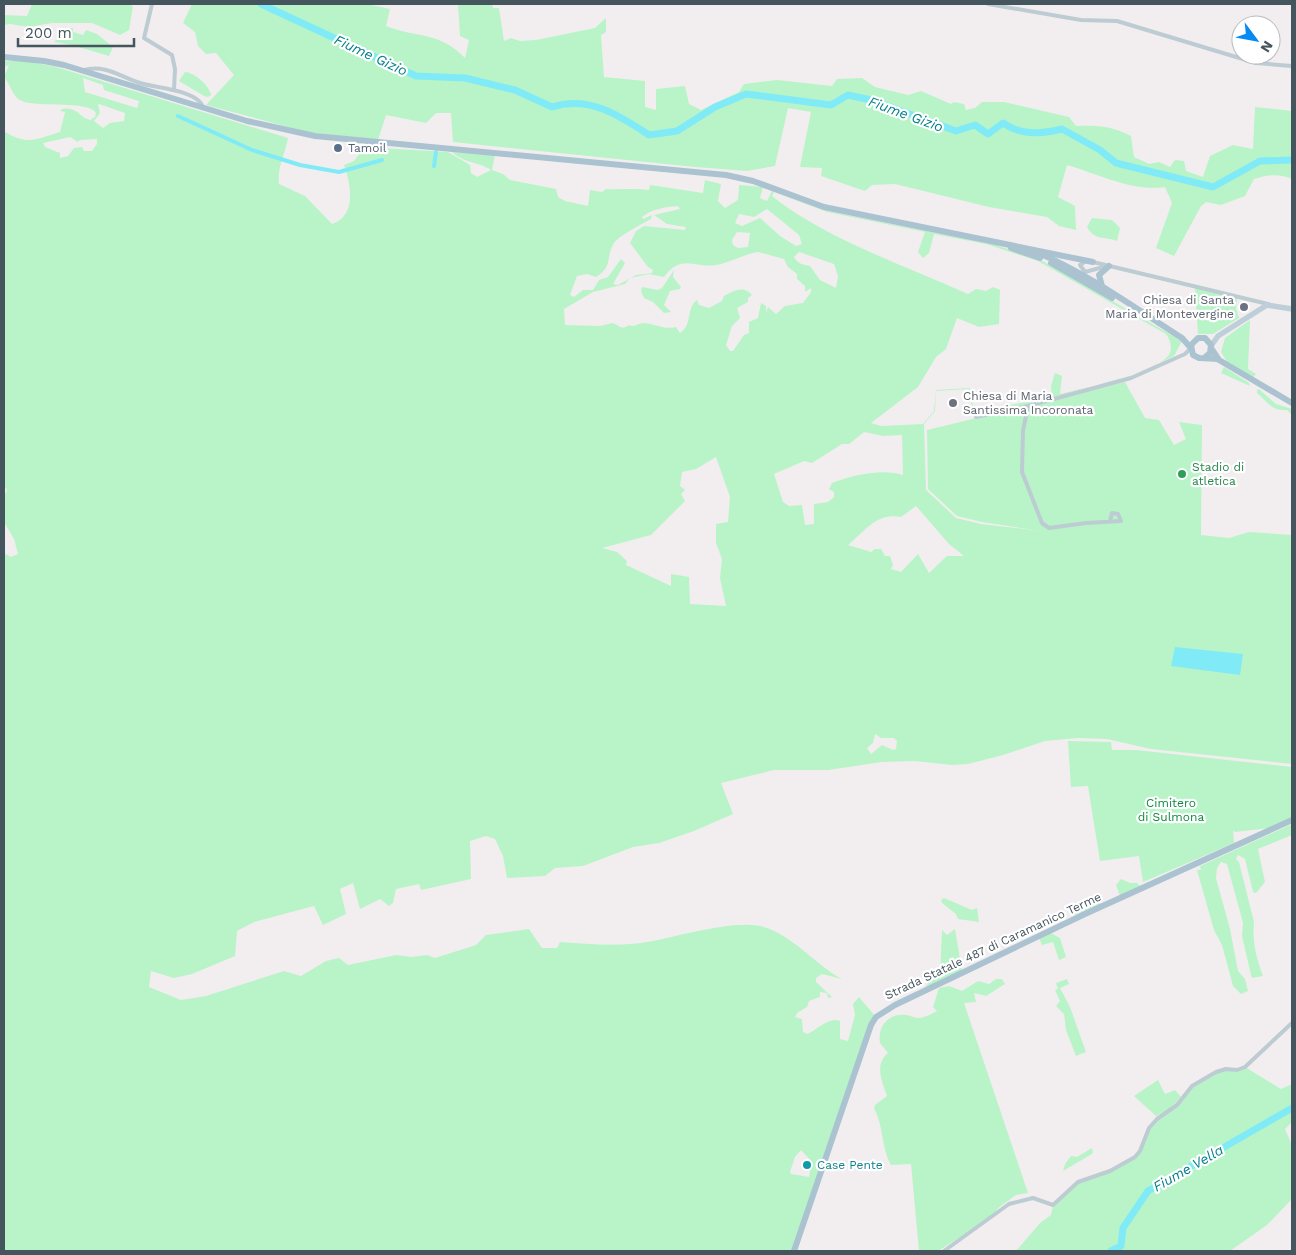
<svg xmlns="http://www.w3.org/2000/svg" width="1296" height="1255" viewBox="0 0 1296 1255" font-family="'Work Sans',sans-serif">
<style>
.green{fill:#b8f4c8;fill-rule:evenodd}
.water{fill:#80ebf6}
.lines{fill:none;stroke-linecap:round;stroke-linejoin:round}
.canal{stroke:#80ebf6;stroke-width:4}
.river{stroke:#80ebf6;stroke-width:7}
.street{stroke:#bdccd2;stroke-width:4}
.secondary{stroke:#bfcfda;stroke-width:5.5}
.primary{stroke:#abc3d1;stroke-width:6}
.service-dot{fill:#5c6f8a;stroke:#fff;stroke-width:2}
.worship-dot{fill:#6b7280;stroke:#fff;stroke-width:2}
.leisure-dot{fill:#2e9e5b;stroke:#fff;stroke-width:2}
.culture-dot{fill:#0f9aa8;stroke:#fff;stroke-width:2}
.labels{text-anchor:middle;stroke-width:4.5;stroke-linejoin:round;paint-order:stroke}
.service-label{font-size:12px;fill:#4e5e75;stroke:#fff;text-anchor:start}
.worship-label{font-size:12px;fill:#5b616d;stroke:#fff;text-anchor:end}
.leisure-label{font-size:12px;fill:#27864d;stroke:#fff;text-anchor:start}
.park-label{font-size:12px;fill:#0d883c;stroke:#fff}
.street-label{font-size:12px;fill:#45555e;stroke:#fff}
.culture-label{font-size:12px;fill:#0d838f;stroke:#fff;text-anchor:start}
.water-label{font-size:14px;font-style:italic;fill:#04808d;stroke:#fff}
</style>
<rect width="100%" height="100%" fill="#f2eeef"/>
<g class="green">
<polygon points="32,4 128,4 133,6 129,30 120,35 92,23 52,23 29,27 10,24 4,25 4,15 27,16"/>
<path d="M192 4H367L390 9 386 26C417 38 441 32 465 58L469 40 460 36 458 4H492L493 8H499L504 41 511 38 520 41 536 40 595 28 606 18V32L601 35 604 77 645 81V107L656 110V89L685 86 689 104 701 110 739 92 744 84 777 80 832 86 837 79 862 78 875 87 908 95 921 91 951 104 954 102 964 104 966 110 975 108 982 102H1004L1069 117 1076 126C1097 125 1112 126 1131 136L1134 157 1149 164 1159 162 1170 167 1175 160 1184 161 1186 171 1203 177 1210 156 1233 145 1253 149 1255 107 1292 111V179C1279 173 1268 175 1254 179L1245 196 1221 205 1206 202 1201 206 1174 256 1156 248 1172 203 1165 187C1133 192 1098 174 1067 165L1058 197 1075 206 1076 230 1059 226 1047 217 989 207 895 184 872 185 865 191 821 176 822 168 800 167 811 112 788 108 775 166 747 171 695 167 453 142 451 113H436L426 123 386 115 378 140 307 132 206 105 234 75 216 53 206 54 198 46 195 32 183 23Z"/>
<polygon points="71,28 73,28 73,32 83,35 86,30 97,34 113,47 109,56 72,45 54,42"/>
<path d="M4 61H27L56 67 288 138C285 155 277 167 279 184L305 196 332 224C357 216 351 184 344 165L354 161 364 147 448 152 470 165 471 173 477 177 491 170C480 162 463 163 452 152L495 155 492 170 503 174 510 180 556 189 558 197 565 201 588 206 590 190 602 192 606 189C621 190 634 188 649 190L650 185 703 193 705 180 721 184 718 201 725 208 738 200 739 185 763 187 760 198 767 201 772 191 827 211 996 245 1039 259 1182 341 1174 356 1136 374 1023 406 972 414 971 392 968 389 936 391 935 411 924 424 926 490 956 518 981 524 1041 531 982 522 957 516 928 489 927 430 1125 382 1145 418 1159 420 1174 445 1186 439 1179 422 1202 425 1201 535 1229 538 1249 532 1292 535V764L1151 749 1107 739 1078 738 1045 741 1003 755 968 764 952 765 915 761 882 762 828 770H774L721 783 733 814 694 831 659 843 633 847 583 866 555 868 545 876 507 878 503 856 495 839 486 836 470 841 471 879 421 890 419 884 396 889 393 903 389 906 380 899 360 909 353 883 340 889 346 914 323 925 314 906 254 922 237 931 235 956 192 974 174 978 151 971 149 987 181 1000 206 996 284 971 301 976 326 961 339 958 348 965 396 955 411 957 427 955 435 958 476 945 486 935 529 929 542 948H557L560 942C589 944 619 947 647 942 678 937 739 917 767 928 795 938 816 965 842 979L822 974 816 978V982L832 997 828 998 827 993 820 992V997L809 1001 807 1007 797 1013 795 1017 802 1019 803 1032 807 1034C817 1030 829 1016 840 1021V1039L848 1041 855 1015 853 1004 859 997 876 1017 794 1251H4V553L11 557 18 554 14 539 4 522V495L7 491 6 488 4 489V131C27 146 36 139 60 132L65 112 60 111 62 109C78 106 78 117 90 120L95 117 96 113C89 100 38 108 22 101 12 97 11 85 4 77L9 65 4 67ZM83 78 103 85 104 90 139 101 137 108 85 92ZM99 104 125 113 124 121 110 123 103 128 94 121 100 113 98 105ZM70 137 78 142 80 140 97 139V144L92 151H84L82 147 74 148 68 156 60 158V153L45 147 43 143ZM774 192 827 212 925 232 918 252 923 258 929 253 934 234 986 244 1038 261 1166 334C1171 341 1174 351 1166 358 1147 376 1087 387 1060 394L1062 376 1055 373 1051 386 1052 397 973 412 972 391 969 388 936 390 934 411 923 424 881 426 871 423 918 387 936 357 946 349 957 318 979 327 999 324 1000 290 993 287 986 291 976 289 968 294C906 266 824 238 772 196ZM678 206 680 209 654 215 667 224 686 227 685 230 644 226 636 231 630 243 648 267 653 270 652 273 636 275 618 285 613 284 625 263 621 259 608 277 599 280 593 290H583L574 297 570 295 577 276 587 274 596 277C614 266 605 257 614 243 620 235 642 224 651 219L652 215 643 219 642 217C652 209 665 207 678 206ZM767 209 799 235 802 244 796 246 780 236 760 218 742 226 735 223 739 214 754 217ZM737 232 750 233 748 247 738 248 733 245 732 240ZM758 252 784 259 788 267 797 274V279L805 286V292L811 288V292L803 303 785 306 776 314 768 307 766 313V306L761 303 758 318 749 322V333L744 335 733 351H730L726 345 732 326 740 318 737 308 748 302V298L752 295C744 285 734 291 724 296L722 301 709 308 699 305 697 300C686 307 693 325 680 333L676 327C664 330 656 324 644 323 638 323 635 328 629 325 620 331 620 325 612 323L600 326 565 325 564 309 593 292 625 284 630 278 649 274 664 277C683 251 697 271 721 264 734 261 744 254 758 252ZM799 252 834 264 838 276 836 288 820 280 810 266C803 265 797 263 794 257ZM864 432 883 436 902 435 903 475C882 468 852 475 832 483L829 489 834 492V497L828 502 814 504V524L805 525 802 505 789 506 783 502 774 474 804 461 812 463 842 444H849ZM716 457 730 497 728 522 716 524V543L722 559 720 578 726 606 690 604 689 577 671 574V586L626 565 627 561 617 552 602 548 651 535 685 501 681 494 685 490 680 486 682 472 696 469ZM916 506 949 544 964 556H947L929 573 918 554 901 572 891 569 893 565 890 556H885L881 549H875L871 552 848 545C866 530 877 512 901 517ZM875 734 881 738H894L897 741 896 749 893 750 882 745 871 754 867 748 873 743ZM801 1150 812 1162 809 1177 791 1174 790 1172 795 1157Z"/>
<path d="M185 72C195 73 209 85 211 95L208 97 204 96 179 81Z"/>
<path d="M1092 218 1112 220 1120 228 1117 241C1104 236 1095 241 1087 227Z"/>
<polygon points="674,270 673,277 681,287 680,289 670,291 664,305 671,312 664,313 653,302 644,298 641,291 642,287 658,290 662,288"/>
<polygon points="1195,288 1237,298 1236,309 1239,318 1213,334 1198,334"/>
<polygon points="1250,320 1248,369 1256,374 1253,377 1227,362 1221,352 1225,338"/>
<polygon points="1224,367 1249,383 1250,386 1221,373"/>
<path d="M1259 389 1276 404 1292 409V415L1287 410C1271 411 1268 402 1257 393V390Z"/>
<polygon points="1068,741 1111,742 1112,750 1136,750 1292,767 1292,818 1270,828 1235,832 1233,830 1234,843 1143,882 1139,856 1100,861 1088,786 1071,787"/>
<path d="M1292 824V835L1258 849 1265 882 1256 893 1253 892 1245 859 1238 855 1236 859 1239 862 1254 922C1252 941 1256 957 1263 976L1252 978 1251 975 1242 936 1243 923 1227 864 1221 862 1217 868 1216 878 1230 929 1238 971 1245 979 1248 991 1241 994 1233 986 1222 945 1214 930 1197 870H1201L1200 866Z"/>
<polygon points="1121,879 1130,883 1137,883 1141,887 1120,896 1116,885"/>
<polygon points="1093,897 1101,904 1075,915 1073,911 1075,904 1084,905"/>
<polygon points="944,898 972,910 977,908 979,922 958,919 956,914 942,903 941,900"/>
<polygon points="955,929 962,971 925,988 931,979 940,975 942,930 947,935"/>
<polygon points="1051,933 1060,938 1066,957 1059,960 1053,942 1042,945 1039,938"/>
<path d="M996 979H1002L1005 984 986 996 974 993 976 1002 964 1003 1028 1193 1016 1195 998 1208 992 1217 938 1251H919L911 1164 891 1165C881 1148 884 1127 874 1108L875 1105 887 1096C882 1082 874 1064 888 1053L880 1043C877 1026 889 1013 906 1015 910 1015 913 1018 918 1018 924 1018 932 1014 937 1011L933 1007 939 988 949 986 962 991 978 981 989 984Z"/>
<polygon points="1067,979 1069,984 1060,988 1070,1007 1086,1052 1076,1056 1066,1030 1064,1014 1056,1006 1060,1001 1055,990 1058,989 1056,983"/>
<polygon points="1245,1067 1281,1089 1292,1084 1292,1122 1285,1129 1292,1145 1292,1199 1267,1225 1230,1251 1016,1251 1040,1223 1051,1215 1053,1205 1071,1187 1121,1165 1141,1151 1150,1128 1192,1087 1216,1072 1237,1070"/>
<polygon points="1158,1080 1165,1094 1175,1090 1181,1097 1168,1110 1156,1116 1134,1096"/>
<polygon points="1092,1148 1093,1153 1090,1155 1063,1171 1065,1164 1071,1156 1077,1157"/>
</g>
<polygon class="water" points="1175,647 1243,654 1240,675 1171,666"/>
<g class="lines">
<g class="canal">
<polyline points="178,116 252,150 300,165 339,172 382,160"/>
<polyline points="434,166 436,152"/>
</g>
<g class="river">
<path d="M261 4 416 76 465 78 515 90 552 107C588 95 619 115 649 135L677 131 715 107 746 94 831 105 848 95 871 100 956 131 975 125 988 134 1003 123C1022 136 1041 134 1062 129L1100 150 1116 163 1213 187 1260 161 1292 160"/>
<polyline points="1111,1251 1121,1246 1123,1228 1148,1191 1292,1108"/>
</g>
<g class="street">
<polyline points="152,4 144,38 172,55 175,69 174,90"/>
<polyline points="988,4 1081,20 1117,21 1256,63 1292,66"/>
<path d="M84 70C105 64 121 77 140 83 155 88 198 90 203 107"/>
<polyline points="1086,261 1080,265 1085,272 1107,266"/>
<polyline points="1093,262 1268,304"/>
<polyline points="1028,406 1023,431 1022,472 1042,523 1049,528 1086,523 1121,521 1118,514 1112,513 1110,521"/>
<polyline points="976,417 1028,406 1131,378 1185,354 1190,349"/>
<polyline points="944,1251 1009,1204 1033,1198 1053,1205 1078,1182 1110,1171 1135,1157 1140,1151 1149,1128 1157,1119 1177,1105 1192,1086 1216,1072 1226,1069 1237,1070 1245,1067 1292,1023"/>
</g>
<polyline class="secondary" points="1211,346 1218,336 1267,305 1292,309"/>
<g class="primary">
<polyline points="4,57 44,61 64,65 247,121 315,136 726,175 753,181 824,207 1093,262"/>
<polyline points="1011,248 1040,258"/>
<path d="M1036 252C1087 273 1135 308 1182 338L1190 347"/>
<polyline points="1051,263 1112,298"/>
<polyline points="1102,286 1099,275 1109,266"/>
<polyline points="1211,348 1219,360 1292,403"/>
<polyline points="1204,358 1210,353 1211,345 1205,338 1198,338 1191,345 1193,355 1199,358 1218,359"/>
<polyline points="794,1251 871,1025 876,1017 895,1005 1085,914 1292,820"/>
</g>
</g>
<circle class="service-dot" cx="338" cy="148" r="5"/>
<g class="worship-dot">
<circle cx="1244" cy="307" r="5"/>
<circle cx="953" cy="403" r="5"/>
</g>
<circle class="leisure-dot" cx="1182" cy="474" r="5"/>
<circle class="culture-dot" cx="807" cy="1165" r="5"/>
<g class="labels">
<g class="service-label">
<text x="348" y="152">Tamoil</text>
</g>
<g class="worship-label">
<text x="1234" y="304">Chiesa di Santa<tspan x="1234" dy="14">Maria di Montevergine</tspan></text>
<text x="963" y="400" text-anchor="start">Chiesa di Maria<tspan x="963" dy="14">Santissima Incoronata</tspan></text>
</g>
<g class="leisure-label">
<text x="1192" y="471">Stadio di<tspan x="1192" dy="14">atletica</tspan></text>
</g>
<g class="park-label">
<text x="1171" y="807">Cimitero<tspan x="1171" dy="14">di Sulmona</tspan></text>
</g>
<g class="street-label">
<text transform="translate(993 946) rotate(-25)" y="4">Strada Statale 487 di Caramanico Terme</text>
</g>
<g class="culture-label">
<text x="817" y="1169">Case Pente</text>
</g>
<g class="water-label">
<text transform="translate(371 55) rotate(25)" y="5">Fiume Gizio</text>
<text transform="translate(906 114) rotate(20)" y="5">Fiume Gizio</text>
<text transform="translate(1188 1168) rotate(-30)" y="5">Fiume Vella</text>
</g>
</g>
<rect width="1296" height="1255" fill="none" stroke="#45555e" stroke-width="10"/>
<g transform="translate(1256 40) rotate(122)"><circle r="24" fill="#ffffff" stroke="#b5bbbf"/>
<path d="M0-4L9 19L0 12L-9 19Z" fill="#058af5"/>
<text y="-8" font-size="14" font-weight="bold" text-anchor="middle" fill="#45555e">N</text>
</g>
<path d="M18 38v8h116v-8" fill="none" stroke="#45555e" stroke-width="2.5"/>
<text x="25" y="38" font-size="15" fill="#45555e" stroke="#ffffff" stroke-width="4" paint-order="stroke">200 m</text>
</svg>
